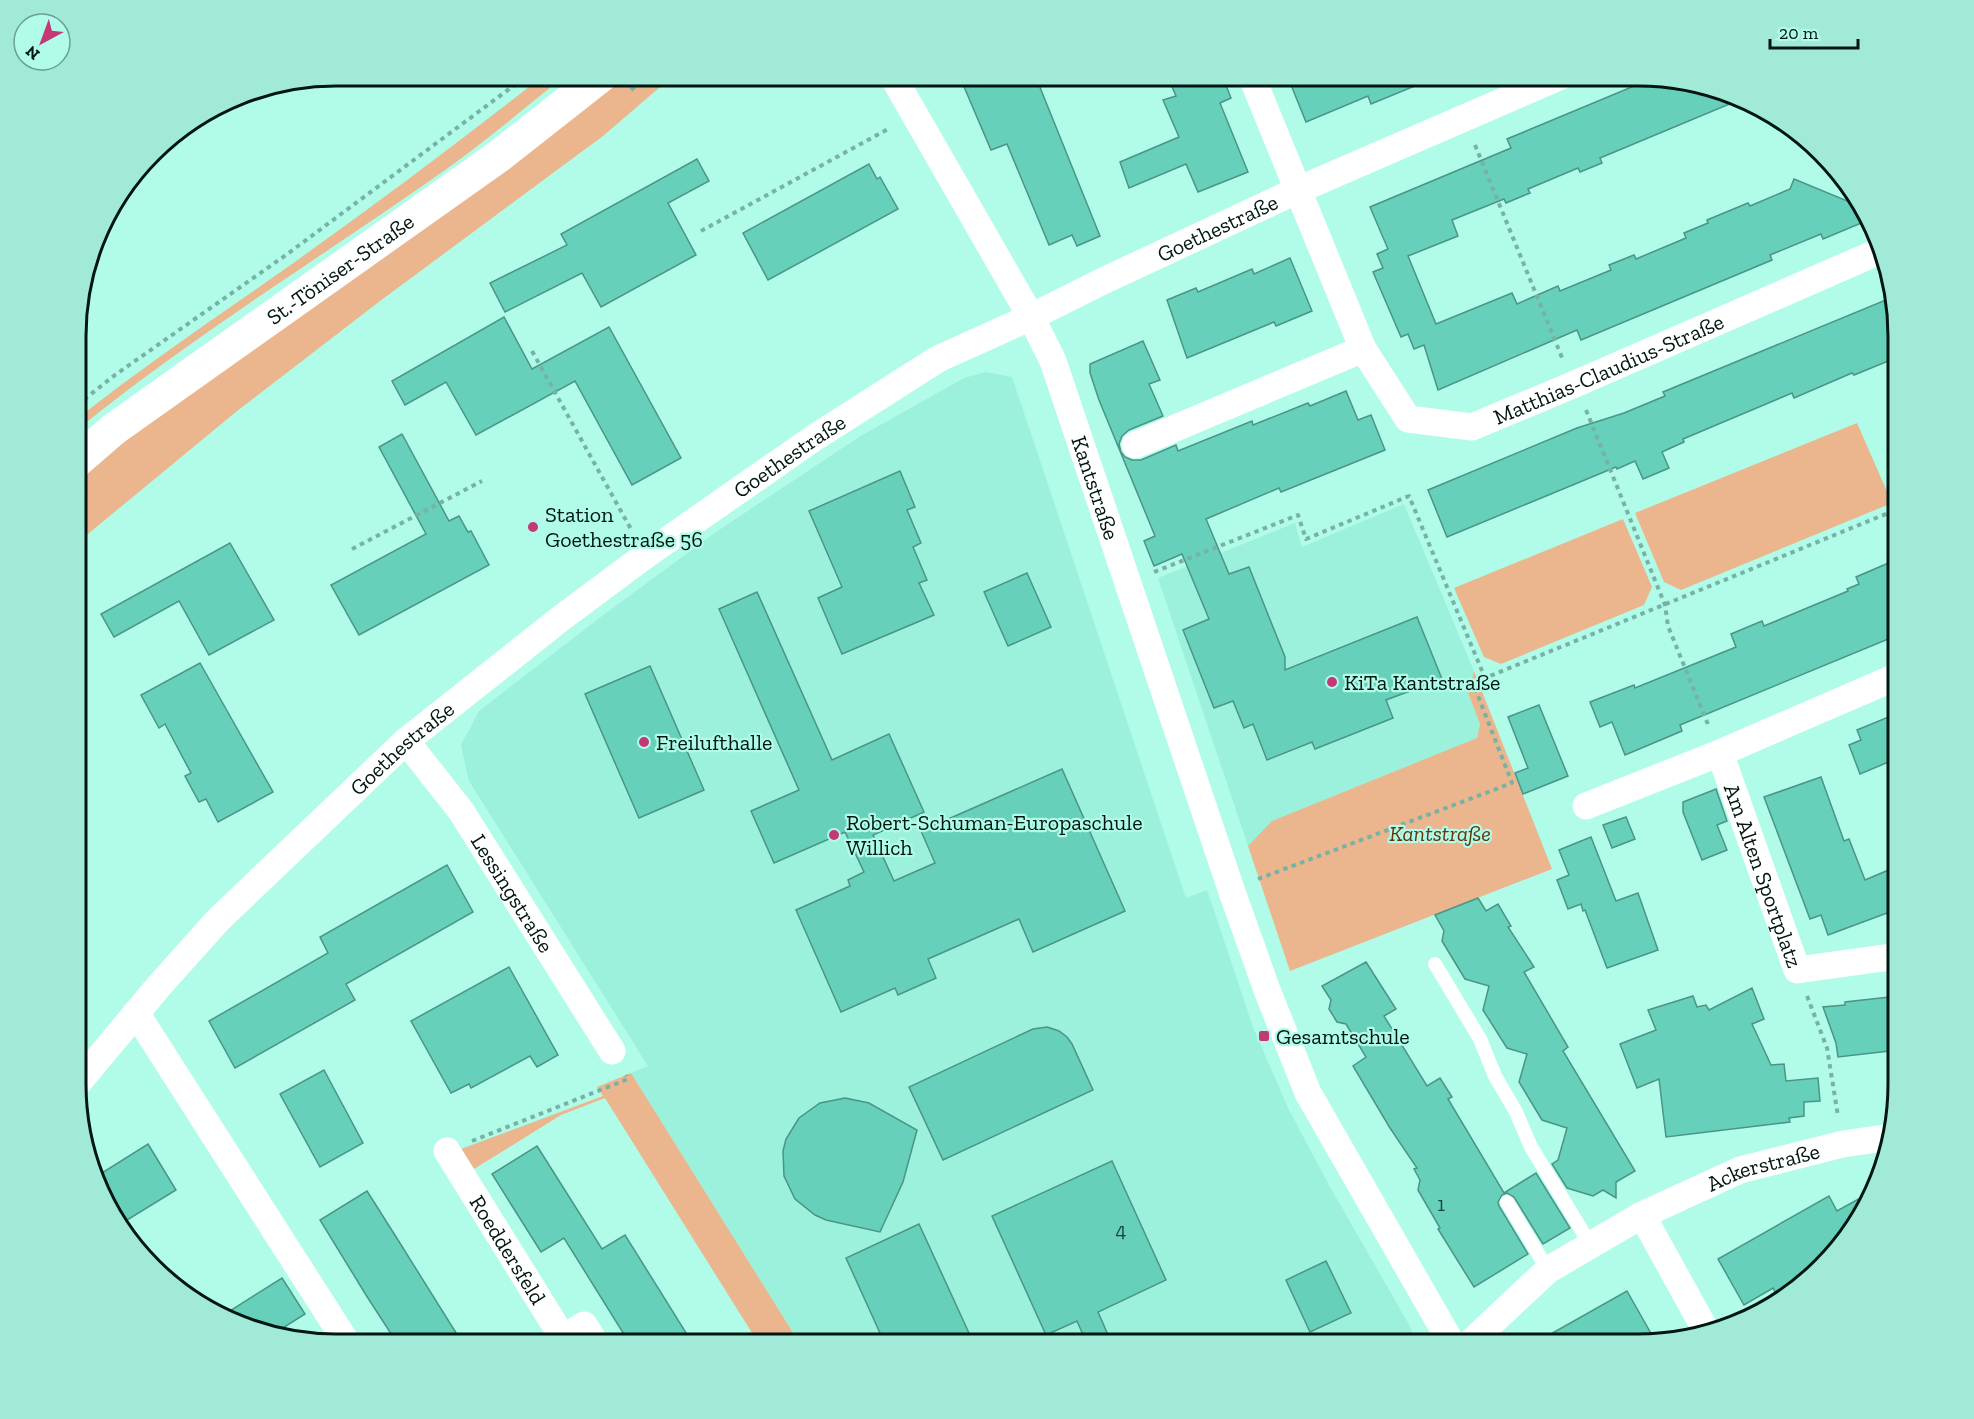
<svg xmlns="http://www.w3.org/2000/svg" width="1974" height="1419" viewBox="0 0 1974 1419" font-family="'Zilla Slab',serif">
<style>
.built{fill:#9bf1dc}
.green{fill:#ebb58e}
.building{fill:#66d0ba;stroke:#4a9585;stroke-width:1.5}
.lines{fill:none;stroke-linecap:round;stroke-linejoin:round}
.path{stroke:#78b2a4;stroke-width:4;stroke-dasharray:4.5 4.5;stroke-linecap:butt}
.lane{stroke:#fff;stroke-width:14}
.street{stroke:#fff;stroke-width:27}
.secondary{stroke:#fff;stroke-width:33}
.poi-dot{fill:#c23975;stroke:#b0fce9;stroke-width:2}
.labels{text-anchor:middle;stroke-width:4.5;stroke-linejoin:round;paint-order:stroke}
.number-label{font-size:20px;fill:#1a443b}
.street-label{font-size:22px;fill:#011611;stroke:#b0fce9}
.poi-label{font-size:22px;fill:#011611;stroke:#b0fce9;text-anchor:start}
.park-label{font-size:22px;font-style:italic;fill:#61350e;stroke:#b0fce9}
.rim{fill:none;stroke:#011611;stroke-width:3}
</style>
<rect width="100%" height="100%" fill="#b0fce9"/>
<g class="built">
<polygon points="986,372 1012,377 1186,898 1207,890 1253,1027 1288,1108 1330,1187 1411,1328 1415,1344 800,1344 631,1073 648,1066 469,781 461,745 479,711 602,616 716,532 859,437 964,378"/>
<polygon points="1404,504 1474,671 1468,693 1480,724 1477,738 1273,821 1248,846 1158,578 1295,523 1302,547"/>
</g>
<g class="green">
<path d="M544 75H566C528 105 491 137 452 165 327 254 196 333 77 430V419C146 364 220 315 292 264 377 203 462 140 544 75Z"/>
<polygon points="618,75 674,75 603,136 380,301 237,411 77,543 77,475 602,90"/>
<polygon points="1857,423 1892,503 1681,590 1664,582 1635,513"/>
<polygon points="1623,519 1652,587 1644,605 1501,664 1484,657 1454,588"/>
<polygon points="1474,671 1552,869 1290,971 1248,846 1272,821 1477,738 1480,724 1468,693"/>
<polygon points="631,1073 800,1344 759,1344 605,1098 561,1115 474,1169 461,1149 603,1096 597,1087"/>
</g>
<g class="building">
<polygon points="959,75 1035,75 1100,236 1077,246 1072,235 1049,245 1007,144 991,150"/>
<polygon points="1167,75 1222,75 1231,98 1220,103 1248,172 1198,192 1186,164 1129,188 1120,162 1179,137 1163,100 1176,96"/>
<polygon points="1287,75 1439,75 1439,76 1371,104 1368,96 1306,122"/>
<polygon points="1658,76 1738,95 1744,98 1600,158 1602,163 1580,172 1578,168 1528,189 1530,193 1506,203 1504,199 1452,220 1458,236 1408,256 1436,324 1512,293 1517,304 1558,286 1560,291 1611,270 1609,265 1634,255 1636,259 1686,238 1684,233 1708,223 1707,220 1748,203 1750,206 1790,189 1794,179 1862,207 1871,219 1823,239 1821,234 1770,255 1772,260 1581,340 1577,330 1438,390 1424,345 1414,349 1408,334 1401,337 1373,272 1383,268 1377,254 1388,249 1370,207 1511,148 1507,139"/>
<polygon points="697,159 709,181 668,203 696,255 601,307 582,273 505,312 490,283 567,245 561,234"/>
<polygon points="869,164 877,179 880,177 898,209 768,280 743,233"/>
<polygon points="1290,258 1312,311 1276,326 1274,322 1187,358 1167,300 1196,288 1198,292 1252,269 1254,274"/>
<polygon points="1893,297 1898,318 1898,357 1854,375 1852,373 1794,398 1792,393 1683,439 1684,442 1662,452 1669,468 1643,479 1635,461 1617,469 1616,467 1447,537 1428,490 1577,428 1624,413 1665,396 1663,392"/>
<polygon points="504,317 532,369 609,327 681,458 632,485 575,381 476,435 446,382 405,405 392,381"/>
<polygon points="1143,341 1160,380 1149,384 1163,416 1129,430 1122,436 1119,444 1121,452 1125,457 1132,460 1141,460 1176,445 1178,451 1252,421 1253,425 1308,403 1310,406 1346,391 1358,420 1371,415 1385,450 1281,492 1279,488 1206,519 1229,574 1249,567 1285,657 1285,670 1417,617 1442,679 1386,700 1393,718 1315,749 1312,742 1267,760 1253,724 1244,728 1233,701 1214,708 1183,630 1209,619 1182,554 1154,566 1144,541 1155,536 1099,400 1090,373 1090,364"/>
<polygon points="402,434 449,521 459,516 468,532 471,531 489,565 359,635 331,585 426,534 379,447"/>
<polygon points="900,471 915,507 907,510 921,543 913,547 927,580 919,583 934,615 842,654 818,598 842,587 809,511"/>
<polygon points="230,543 274,620 209,655 179,601 114,637 101,614"/>
<polygon points="1898,559 1898,635 1680,725 1682,731 1625,755 1612,722 1600,727 1590,702 1634,685 1635,688 1736,647 1731,634 1762,621 1764,626 1848,591 1847,589 1859,584 1856,577"/>
<polygon points="1027,573 1051,627 1008,646 984,592"/>
<polygon points="757,592 832,760 889,734 924,812 873,835 894,881 935,863 921,831 1062,769 1125,911 1033,952 1019,919 928,959 936,978 898,995 895,988 841,1012 796,910 850,886 848,880 864,872 845,832 774,863 751,811 799,790 719,609"/>
<polygon points="200,663 273,792 218,822 206,799 199,802 185,776 191,773 165,724 159,728 141,695"/>
<polygon points="650,666 704,790 639,818 585,694"/>
<polygon points="1539,705 1568,776 1523,794 1515,773 1528,768 1508,717"/>
<polygon points="1898,713 1898,758 1860,774 1849,745 1861,740 1857,730"/>
<polygon points="1821,777 1844,841 1849,839 1865,880 1898,866 1898,909 1828,935 1821,915 1810,919 1764,797"/>
<polygon points="1716,789 1727,821 1717,825 1727,850 1702,860 1683,812 1683,802"/>
<polygon points="1626,817 1635,839 1612,848 1603,825"/>
<polygon points="1591,837 1616,901 1638,893 1658,950 1607,968 1585,910 1583,911 1581,904 1568,909 1557,880 1569,875 1559,850"/>
<polygon points="447,865 473,912 346,984 355,1000 235,1068 209,1021 328,953 320,937"/>
<polygon points="1478,898 1486,911 1498,904 1511,926 1508,927 1534,967 1524,972 1568,1047 1563,1051 1635,1171 1616,1182 1616,1198 1603,1190 1593,1196 1567,1188 1552,1164 1558,1160 1567,1128 1542,1120 1519,1082 1527,1054 1507,1048 1483,1010 1489,986 1465,979 1442,941 1444,931 1435,915"/>
<polygon points="1366,962 1396,1009 1384,1016 1427,1086 1440,1078 1452,1097 1448,1099 1504,1193 1536,1173 1570,1228 1543,1244 1514,1197 1507,1193 1502,1195 1498,1202 1499,1206 1528,1254 1474,1287 1438,1229 1440,1228 1418,1190 1420,1180 1414,1169 1417,1168 1390,1128 1353,1066 1366,1057 1346,1024 1337,1022 1329,1009 1331,1000 1322,986"/>
<polygon points="509,967 558,1055 537,1067 530,1056 471,1088 469,1084 451,1093 411,1021"/>
<polygon points="1752,988 1764,1019 1752,1024 1771,1065 1784,1064 1786,1081 1818,1078 1820,1101 1804,1102 1804,1116 1789,1118 1790,1122 1666,1137 1659,1079 1637,1088 1620,1044 1656,1030 1648,1010 1693,996 1697,1007 1706,1005 1709,1010"/>
<polygon points="1898,996 1898,1050 1838,1057 1836,1043 1823,1007 1845,1005 1845,1002"/>
<polygon points="1047,1027 1059,1031 1067,1037 1072,1044 1093,1090 943,1160 909,1087 1033,1029"/>
<polygon points="324,1070 363,1143 320,1167 280,1094"/>
<polygon points="845,1098 869,1103 917,1130 903,1182 880,1232 826,1220 815,1215 795,1199 784,1176 783,1151 786,1139 799,1118 820,1103"/>
<polygon points="148,1144 176,1190 119,1225 110,1214 97,1176"/>
<polygon points="537,1146 602,1249 625,1235 693,1344 630,1344 564,1238 541,1252 492,1174"/>
<polygon points="1112,1161 1166,1280 1098,1312 1112,1344 1087,1344 1077,1321 1046,1335 992,1216"/>
<polygon points="367,1191 398,1240 463,1344 397,1343 366,1295 320,1220"/>
<polygon points="1873,1191 1844,1244 1778,1298 1773,1288 1744,1305 1718,1259 1829,1196 1837,1211"/>
<polygon points="919,1224 974,1344 885,1344 846,1258"/>
<polygon points="1326,1261 1351,1313 1310,1332 1286,1280"/>
<polygon points="282,1278 305,1314 275,1333 236,1324 222,1316"/>
<polygon points="1627,1291 1653,1337 1641,1344 1533,1344"/>
</g>
<g class="lines">
<g class="path">
<polyline points="631,90 648,75"/>
<polyline points="1475,145 1563,360"/>
<polyline points="701,231 890,128"/>
<polyline points="532,351 632,531"/>
<polyline points="77,405 115,375 286,255 528,75"/>
<polyline points="1586,410 1665,605 1668,626 1709,727"/>
<polyline points="77,501 88,491"/>
<polyline points="352,549 482,481"/>
<polyline points="1154,572 1298,515 1306,539 1409,496 1485,678 1898,509"/>
<polyline points="1258,879 1512,783 1473,683 1485,678"/>
<polyline points="1807,996 1827,1048 1838,1116"/>
<polyline points="472,1141 628,1079 626,1075"/>
</g>
<g class="lane">
<polyline points="1435,964 1480,1039 1495,1076 1516,1112 1531,1147 1590,1244"/>
<polyline points="1507,1202 1548,1270"/>
</g>
<g class="street">
<path id="s1" d="M892 75 1031 317 1053 361 1231 889 1267 990 1308 1093 1452 1344"/>
<path id="s2" d="M1251 75 1363 349 1408 419 1472 427 1575 384 1880 251"/>
<polyline points="1135,445 1363,349"/>
<path id="s3" d="M1898 676 1720 753 1797 970 1898 956"/>
<path id="s4" d="M406 741 461 811 612 1051"/>
<polyline points="1586,806 1720,753"/>
<polyline points="136,1013 347,1343"/>
<path id="s5" d="M77 1084 158 987 218 920 406 741 560 619 646 555 814 438 938 359 1031 317 1103 281 1298 190 1561 76"/>
<path id="s6" d="M447 1151 563 1338 584 1325 596 1344"/>
<polyline points="1642,1215 1705,1329"/>
<path id="s7" d="M1469 1344 1548 1270 1642 1215 1740 1170 1843 1144 1891 1137"/>
</g>
<path class="secondary" id="s8" d="M77 461 114 429 499 156 602 75"/>
</g>
<g class="poi-dot">
<circle cx="533" cy="527" r="6"/>
<circle cx="1332" cy="682" r="6"/>
<circle cx="644" cy="742" r="6"/>
<circle cx="834" cy="835" r="6"/>
<rect x="1258" y="1030" width="12" height="12" rx="3"/>
</g>
<g class="labels">
<g class="number-label">
<text x="1441" y="1211">1</text>
<text x="1121" y="1237">4</text>
</g>
<g class="street-label">
<text dy="8" stroke="none"><textPath href="#s5" startOffset="1440">Goethestraße</textPath></text>
<text dy="8" stroke="none"><textPath href="#s8" startOffset="326">St.-Töniser-Straße</textPath></text>
<text dy="8" stroke="none"><textPath href="#s2" startOffset="592">Matthias-Claudius-Straße</textPath></text>
<text dy="8" stroke="none"><textPath href="#s5" startOffset="954">Goethestraße</textPath></text>
<text dy="8" stroke="none"><textPath href="#s1" startOffset="462">Kantstraße</textPath></text>
<text dy="8" stroke="none"><textPath href="#s5" startOffset="468">Goethestraße</textPath></text>
<text dy="8" stroke="none"><textPath href="#s3" startOffset="324">Am Alten Sportplatz</textPath></text>
<text dy="8" stroke="none"><textPath href="#s4" startOffset="186">Lessingstraße</textPath></text>
<text dy="8" stroke="none"><textPath href="#s7" startOffset="348">Ackerstraße</textPath></text>
<text dy="8" stroke="none"><textPath href="#s6" startOffset="116">Roeddersfeld</textPath></text>
</g>
<g class="poi-label">
<text x="545" y="522">Station<tspan x="545" dy="25">Goethestraße 56</tspan></text>
<text x="1344" y="690">KiTa Kantstraße</text>
<text x="656" y="750">Freilufthalle</text>
<text x="846" y="830">Robert-Schuman-Europaschule<tspan x="846" dy="25">Willich</tspan></text>
<text x="1276" y="1044">Gesamtschule</text>
</g>
<g class="park-label">
<text x="1440" y="841">Kantstraße</text>
</g>
</g>
<path d="M0 0H1974V1419H0ZM336 86H1638A250 250 0 0 1 1888 336V1084A250 250 0 0 1 1638 1334H336A250 250 0 0 1 86 1084V336A250 250 0 0 1 336 86Z" fill="#a2ead8" fill-rule="evenodd"/>
<path class="rim" d="M336 86H1638A250 250 0 0 1 1888 336V1084A250 250 0 0 1 1638 1334H336A250 250 0 0 1 86 1084V336A250 250 0 0 1 336 86Z"/>
<g transform="translate(42 42) rotate(221)"><circle r="28" fill="#b0fce9" stroke="#6aa093" stroke-width="1.5"/>
<path d="M0-4.5L10 22L0 15L-10 22Z" fill="#c23975"/>
<text y="-9" font-size="16" font-weight="bold" text-anchor="middle" fill="#011611">N</text>
</g>
<path d="M1770 39v9h88v-9" fill="none" stroke="#011611" stroke-width="3"/>
<text x="1779" y="39" font-size="18" fill="#011611" stroke="#b0fce9" stroke-width="4.5" paint-order="stroke">20 m</text>
</svg>
